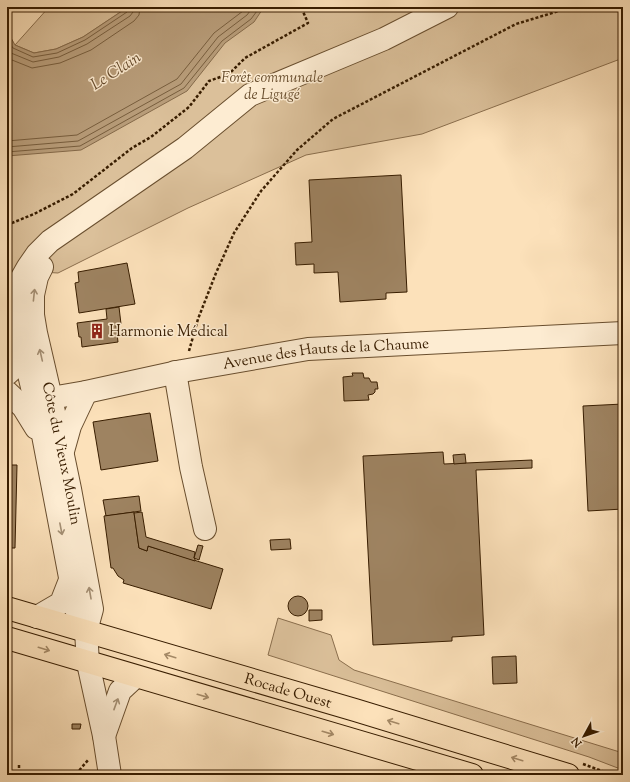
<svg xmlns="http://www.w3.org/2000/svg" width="630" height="782" viewBox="0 0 630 782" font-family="'Sorts Mill Goudy',serif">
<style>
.green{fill:#dbc09a;stroke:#8a6e4d}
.water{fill:#b99e7b;stroke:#856a4a}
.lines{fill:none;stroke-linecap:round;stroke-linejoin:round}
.shore{stroke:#785e3e;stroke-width:1}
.building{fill:#9e8361;stroke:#381d00}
.minor-casing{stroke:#694e2e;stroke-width:24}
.major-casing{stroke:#381d00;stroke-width:24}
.path{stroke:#381d00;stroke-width:2.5;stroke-dasharray:3 2;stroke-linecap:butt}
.minor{stroke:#fdecd2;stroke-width:22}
.major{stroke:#fce1ba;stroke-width:22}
.oneway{stroke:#a48f74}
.oneway2{stroke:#a48966}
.labels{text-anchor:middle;stroke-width:3;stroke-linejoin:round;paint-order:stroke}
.park-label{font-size:15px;font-style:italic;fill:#694e2e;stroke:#fdecd2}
.poi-label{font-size:15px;fill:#381d00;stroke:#fdecd2;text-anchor:start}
.street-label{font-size:15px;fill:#381d00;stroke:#fdecd2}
.water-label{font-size:16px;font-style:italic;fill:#654a2b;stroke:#fdecd2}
</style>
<rect width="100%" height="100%" fill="#fce1ba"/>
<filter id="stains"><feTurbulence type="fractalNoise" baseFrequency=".005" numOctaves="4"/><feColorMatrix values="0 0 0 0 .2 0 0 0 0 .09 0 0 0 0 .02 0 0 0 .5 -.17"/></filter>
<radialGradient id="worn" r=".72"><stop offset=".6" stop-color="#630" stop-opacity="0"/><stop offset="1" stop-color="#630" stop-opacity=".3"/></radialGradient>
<g class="green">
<polygon points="49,7 128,7 83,37 56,49 34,53 15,45"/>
<polygon points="252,7 623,7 623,58 422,134 306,155 188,208 58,273 7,270 7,129"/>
<polygon points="278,618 331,635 339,660 354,670 623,753 623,770 589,757 268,655"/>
</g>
<polygon class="water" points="128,7 264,7 254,22 225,43 187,91 81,150 7,156 7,35 10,36 15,45 34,53 56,49 83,37"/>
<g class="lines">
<g class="shore">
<polyline points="7,39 13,48 33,57 57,53 85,40 127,12 129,7"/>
<polyline points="7,49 11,53 33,62 59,57 87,44 130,16 133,12 134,7"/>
<polyline points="7,58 32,68 60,63 91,50 134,21 139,15 140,7"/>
<polyline points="7,141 77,135 177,79 214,33 243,11 246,7"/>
<polyline points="7,147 78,141 181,84 218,37 247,15 253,7"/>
<polyline points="7,152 80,146 184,88 222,41 251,19 260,7"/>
</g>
</g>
<g class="building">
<polygon points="401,175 407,292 386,293 386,299 340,302 338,272 314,273 314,264 296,265 295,243 312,242 309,180"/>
<polygon points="127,263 135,304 79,313 75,283 79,282 78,272"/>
<polygon points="119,307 121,324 116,325 118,342 82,347 81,337 79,337 77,323 107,319 106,309"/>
<polygon points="352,373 363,373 364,378 369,378 371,382 377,382 378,389 375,389 375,392 373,394 368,395 369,400 344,401 343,377 353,376"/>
<polygon points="623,404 623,509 588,511 583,406"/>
<polygon points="150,413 158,461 101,470 93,422"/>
<polygon points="443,452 444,464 532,460 532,468 476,470 484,635 452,637 452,641 373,645 363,456"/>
<polygon points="465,454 466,463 454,464 453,455"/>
<polygon points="7,465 17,465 15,548 7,548"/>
<polygon points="139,496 141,511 106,516 103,500"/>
<polygon points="134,512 139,548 147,551 148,546 223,569 211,609 123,583 124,580 118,576 113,568 111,568 104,516"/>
<polygon points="142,512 146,537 195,552 194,558 195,559 195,561 148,546 147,551 139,548 134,513"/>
<polygon points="290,539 291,549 271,550 270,540"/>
<polygon points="198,545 203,546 199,560 194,558"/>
<circle cx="298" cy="606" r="10"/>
<polygon points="309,610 322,610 322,620 309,621"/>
<polygon points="516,656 517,683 493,684 492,657"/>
<polygon points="72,724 81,724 80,729 72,729"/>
</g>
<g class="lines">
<defs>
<g id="minor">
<path id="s1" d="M42 267 37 277 33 295V315L36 333 51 398 70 489 92 609 86 631 88 663 104 736 110 775"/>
<polyline points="175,372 191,467 205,529"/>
<polyline points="7,374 18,364 23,347"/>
<polyline points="7,392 23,407 36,428"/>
<path id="s2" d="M33 392 51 398 86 392 182 371 308 349 623 333"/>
<polyline points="63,451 70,426 86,392"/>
<polyline points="37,617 61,603 70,580"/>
<polyline points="86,631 76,609 42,430 17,323 15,300 20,281 28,267 37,254 50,241 185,148 250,95 384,39 447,7"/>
<polyline points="104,736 120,691 135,677"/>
</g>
<g id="major">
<path id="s3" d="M7 608 355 710 568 775"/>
<polyline points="7,638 472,775"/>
</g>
</defs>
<use href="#minor" class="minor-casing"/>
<use href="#major" class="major-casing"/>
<g class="path">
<polyline points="7,225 34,214 73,194 132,148 151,137 189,107 209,81 229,74 245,58 308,23 301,7"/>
<polyline points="189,351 198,319 216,273 234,233 261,191 297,150 333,119 516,24 572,7"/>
<polyline points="583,764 613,775"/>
<polyline points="19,765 19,775"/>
<polyline points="76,774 89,759"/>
</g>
<use href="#minor" class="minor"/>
<use href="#major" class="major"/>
</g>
<defs><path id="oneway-shaft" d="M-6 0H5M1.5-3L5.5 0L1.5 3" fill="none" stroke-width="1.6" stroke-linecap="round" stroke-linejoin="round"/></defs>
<g class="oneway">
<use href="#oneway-shaft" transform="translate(34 295) rotate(-84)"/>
<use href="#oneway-shaft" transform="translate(41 355) rotate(-103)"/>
<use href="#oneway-shaft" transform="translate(61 529) rotate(79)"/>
<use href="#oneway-shaft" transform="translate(90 593) rotate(-100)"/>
<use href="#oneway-shaft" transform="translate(116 704) rotate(-70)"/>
</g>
<g class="oneway2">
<use href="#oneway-shaft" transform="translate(44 649) rotate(17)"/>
<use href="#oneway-shaft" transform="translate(170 656) rotate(-163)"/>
<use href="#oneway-shaft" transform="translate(203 696) rotate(16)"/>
<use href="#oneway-shaft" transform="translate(393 722) rotate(-163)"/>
<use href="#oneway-shaft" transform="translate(328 733) rotate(16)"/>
<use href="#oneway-shaft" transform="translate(517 759) rotate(-163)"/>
</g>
<defs>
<symbol id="building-bare" viewBox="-9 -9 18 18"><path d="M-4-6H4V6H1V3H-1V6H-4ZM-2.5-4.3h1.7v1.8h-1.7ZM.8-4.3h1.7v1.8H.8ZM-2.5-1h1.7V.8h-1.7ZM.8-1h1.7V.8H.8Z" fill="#8f2418" stroke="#fdecd2" stroke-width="2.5" paint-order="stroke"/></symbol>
</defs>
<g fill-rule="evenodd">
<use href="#building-bare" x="86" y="320" width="22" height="22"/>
</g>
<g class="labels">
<g class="park-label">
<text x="272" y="82">Forêt communale<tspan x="272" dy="17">de Ligugé</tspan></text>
</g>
<g class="poi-label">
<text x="109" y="336">Harmonie Médical</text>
</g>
<g class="street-label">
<text dy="5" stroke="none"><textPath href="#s2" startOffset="298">Avenue des Hauts de la Chaume</textPath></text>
<text dy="5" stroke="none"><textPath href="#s1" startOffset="191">Côte du Vieux Moulin</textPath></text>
<text dy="5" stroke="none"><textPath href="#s3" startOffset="293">Rocade Ouest</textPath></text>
</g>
<g class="water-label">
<text transform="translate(115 70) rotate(-33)" y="6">Le Clain</text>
</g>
</g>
<rect width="630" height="782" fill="none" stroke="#fce1ba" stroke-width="24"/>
<rect x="8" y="8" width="614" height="766" fill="none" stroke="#381d00" stroke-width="2"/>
<rect x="12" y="12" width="606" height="758" fill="none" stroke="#381d00"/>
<g transform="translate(584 736) rotate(230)" stroke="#fdecd2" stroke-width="3" paint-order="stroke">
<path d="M0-3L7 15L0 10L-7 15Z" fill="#381d00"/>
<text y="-6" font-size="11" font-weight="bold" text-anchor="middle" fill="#381d00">N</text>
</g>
<rect width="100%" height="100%" filter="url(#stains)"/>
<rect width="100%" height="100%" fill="url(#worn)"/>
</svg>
